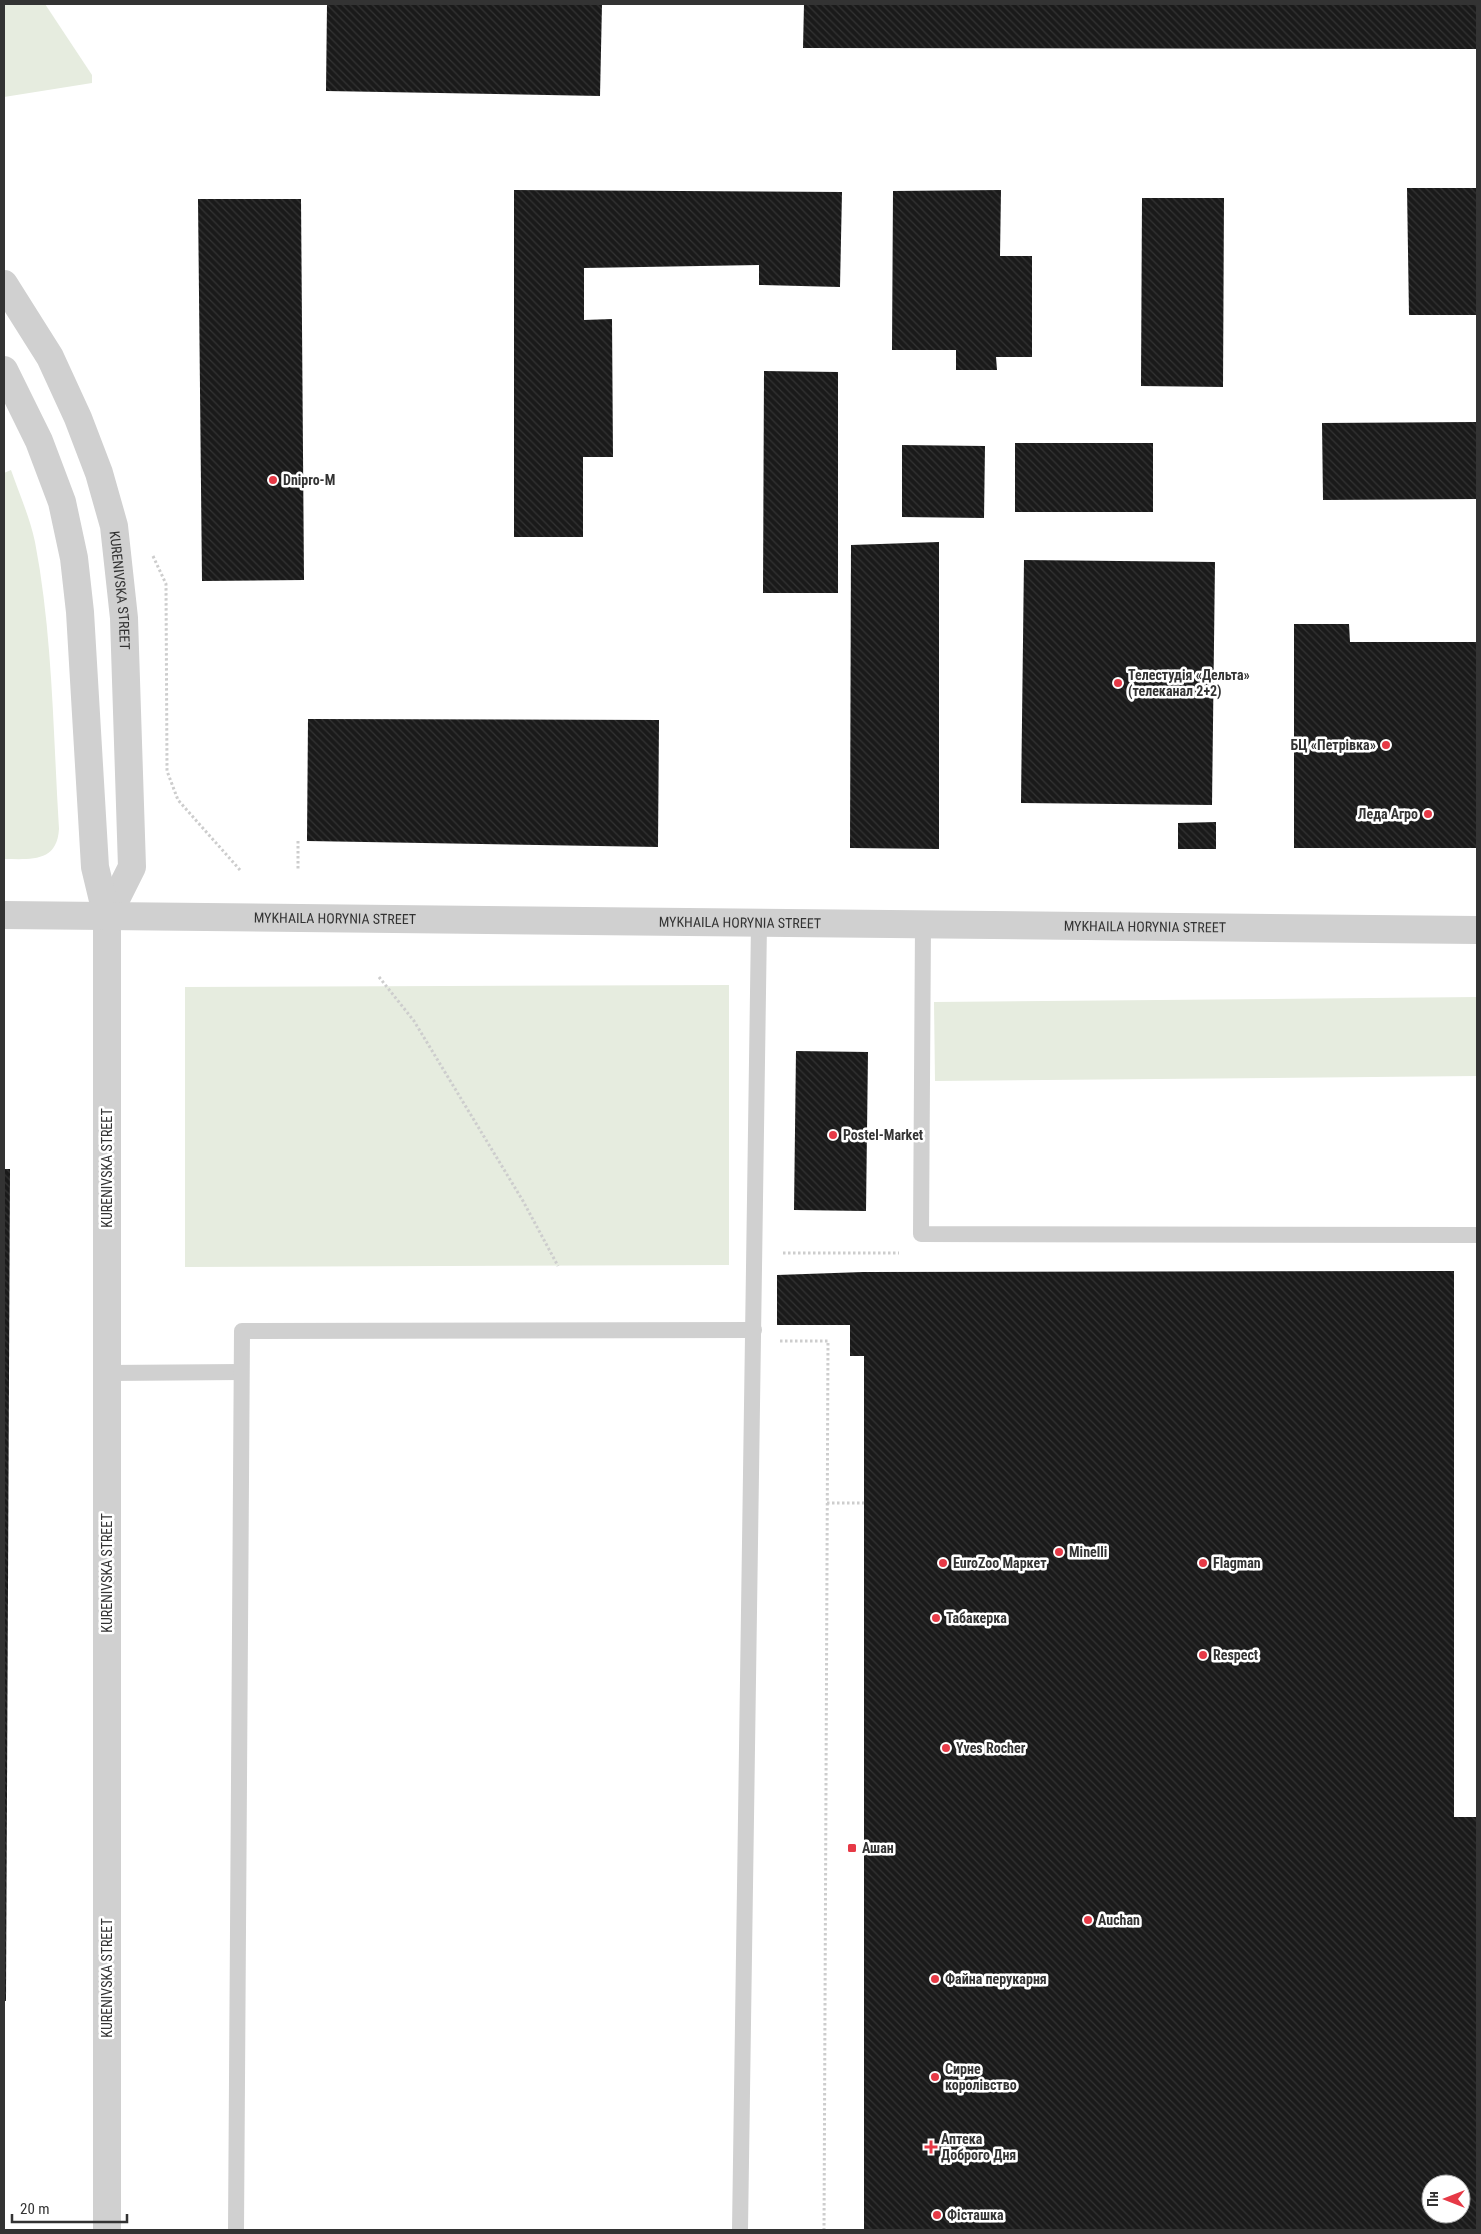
<svg xmlns="http://www.w3.org/2000/svg" width="1481" height="2234" viewBox="0 0 1481 2234" font-family="'Roboto Condensed',sans-serif">
<style>
.green{fill:#e6ecdf}
.building{fill:url(#building-back-hatch);fill-rule:evenodd}
.lines{fill:none;stroke-linecap:round;stroke-linejoin:round}
.path{stroke:#cdcdcd;stroke-width:3;stroke-dasharray:2.5 2.5;stroke-linecap:butt}
.lane{stroke:#d0d0d0;stroke-width:16}
.street{stroke:#d0d0d0;stroke-width:28}
.poi-dot{fill:#e63946;stroke:#fff;stroke-width:2}
.labels{text-anchor:middle;stroke-width:5;stroke-linejoin:round;paint-order:stroke}
.poi-label{font-size:14px;font-weight:bold;fill:#333;stroke:#fff;text-anchor:start}
.street-label{font-size:14px;fill:#333;stroke:#fff}
</style>
<defs>
<pattern id="building-back-hatch" width="6" height="6" patternUnits="userSpaceOnUse" patternTransform="scale(1.25)"><rect width="6" height="6" fill="#1a1a1a"/><path d="M-1 5l2 2M0 0l6 6M5-1l2 2" fill="none" stroke="#333"/></pattern>
</defs>
<rect width="100%" height="100%" fill="#fff"/>
<g class="green">
<polygon points="4,4 45,4 92,75 92,83 4,97"/>
<path d="M11 470C19 493 30 518 35 542 53 636 53 734 59 829 57 863 30 859 4 859V473Z"/>
<polygon points="729,985 729,1265 185,1267 185,987"/>
<polygon points="1477,997 1477,1076 935,1081 934,1002"/>
</g>
<g class="building">
<polygon points="327,4 602,4 600,96 326,91"/>
<polygon points="804,4 1477,4 1477,49 803,48"/>
<polygon points="1407,188 1477,188 1477,315 1409,315"/>
<polygon points="514,190 842,192 840,287 759,285 759,265 584,268 584,320 612,319 613,457 583,457 583,537 514,537"/>
<polygon points="1001,190 1000,256 1032,256 1032,357 996,357 997,370 956,370 956,350 892,350 893,191"/>
<polygon points="1142,198 1224,198 1223,387 1141,386"/>
<polygon points="198,199 301,199 304,580 202,581"/>
<polygon points="764,371 838,372 838,593 763,593"/>
<polygon points="1477,422 1477,499 1323,500 1322,423"/>
<rect x="1015" y="443" width="138" height="69"/>
<polygon points="902,445 985,446 984,518 902,517"/>
<polygon points="939,542 939,849 850,848 851,545"/>
<polygon points="1024,560 1215,562 1212,805 1021,803"/>
<polygon points="1294,624 1349,624 1350,642 1477,642 1477,848 1294,848"/>
<polygon points="308,719 659,720 658,847 307,841"/>
<polygon points="1216,822 1216,849 1178,849 1178,823"/>
<polygon points="796,1051 868,1052 866,1211 794,1210"/>
<polygon points="4,1169 10,1169 6,2001 4,2001"/>
<path d="M1454 1271V1817H1477V2230H864V1356H850V1325H777V1275L863 1272ZM1431 2184H1461V2214H1431Z"/>
</g>
<g class="lines">
<g class="path">
<polyline points="153,556 166,584 167,771 178,800 240,870"/>
<polyline points="298,841 298,870"/>
<polyline points="379,977 414,1021 523,1201 558,1266"/>
<polyline points="783,1253 899,1253"/>
<polyline points="780,1341 828,1341 824,2230"/>
<polyline points="827,1503 864,1503"/>
</g>
<g class="lane">
<polyline points="923,925 921,1234 1477,1235"/>
<polyline points="107,1373 241,1372"/>
<polyline points="236,2230 242,1331 754,1330"/>
<polyline points="740,2230 759,924"/>
</g>
<g class="street">
<path id="s1" d="M4 284 50 357 78 418 99 473 114 526 124 618 132 867 107 917"/>
<polyline points="4,370 39,441 62,502 74,558 80,612 95,867 107,917 107,2230"/>
<path id="s2" d="M4 915 1477 930"/>
</g>
</g>
<g class="poi-dot">
<circle cx="273" cy="480" r="5"/>
<circle cx="1118" cy="683" r="5"/>
<circle cx="1386" cy="745" r="5"/>
<circle cx="1428" cy="814" r="5"/>
<circle cx="833" cy="1135" r="5"/>
<circle cx="1059" cy="1552" r="5"/>
<circle cx="943" cy="1563" r="5"/>
<circle cx="1203" cy="1563" r="5"/>
<circle cx="936" cy="1618" r="5"/>
<circle cx="1203" cy="1655" r="5"/>
<circle cx="946" cy="1748" r="5"/>
<rect x="847" y="1843" width="10" height="10" rx="2.5"/>
<circle cx="1088" cy="1920" r="5"/>
<circle cx="935" cy="1979" r="5"/>
<circle cx="935" cy="2077" r="5"/>
<path d="M928.5 2139.5h5v5h5v5h-5v5h-5v-5h-5v-5h5z"/>
<circle cx="937" cy="2215" r="5"/>
</g>
<g class="labels">
<g class="poi-label">
<text x="283" y="485">Dnipro-M</text>
<text x="1128" y="680">Телестудія «Дельта»<tspan x="1128" dy="16">(телеканал 2+2)</tspan></text>
<text x="1376" y="750" text-anchor="end">БЦ «Петрівка»</text>
<text x="1418" y="819" text-anchor="end">Леда Агро</text>
<text x="843" y="1140">Postel-Market</text>
<text x="1069" y="1557">Minelli</text>
<text x="953" y="1568">EuroZoo Маркет</text>
<text x="1213" y="1568">Flagman</text>
<text x="946" y="1623">Табакерка</text>
<text x="1213" y="1660">Respect</text>
<text x="956" y="1753">Yves Rocher</text>
<text x="862" y="1853">Ашан</text>
<text x="1098" y="1925">Auchan</text>
<text x="945" y="1984">Файна перукарня</text>
<text x="945" y="2074">Сирне<tspan x="945" dy="16">королівство</tspan></text>
<text x="941" y="2144">Аптека<tspan x="941" dy="16">Доброго Дня</tspan></text>
<text x="947" y="2220">Фісташка</text>
</g>
<g class="street-label">
<text dy="5" stroke="none"><textPath href="#s1" startOffset="332">KURENIVSKA STREET</textPath></text>
<text dy="5" stroke="none"><textPath href="#s2" startOffset="331">MYKHAILA HORYNIA STREET</textPath></text>
<text dy="5" stroke="none"><textPath href="#s2" startOffset="736">MYKHAILA HORYNIA STREET</textPath></text>
<text dy="5" stroke="none"><textPath href="#s2" startOffset="1141">MYKHAILA HORYNIA STREET</textPath></text>
<text transform="translate(107 1168) rotate(-90)" y="5">KURENIVSKA STREET</text>
<text transform="translate(107 1573) rotate(-90)" y="5">KURENIVSKA STREET</text>
<text transform="translate(107 1978) rotate(-90)" y="5">KURENIVSKA STREET</text>
</g>
</g>
<rect width="1481" height="2234" fill="none" stroke="#333333" stroke-width="10"/>
<g transform="translate(1446 2199) rotate(270)"><circle r="24" fill="#ffffff" stroke="#adadad"/>
<path d="M0-4L9 19L0 12L-9 19Z" fill="#e63946"/>
<text y="-8" font-size="14" font-weight="bold" text-anchor="middle" fill="#333333">Пн</text>
</g>
<path d="M12 2214v8h115v-8" fill="none" stroke="#333333" stroke-width="2.5"/>
<text x="20" y="2214" font-size="15" fill="#333333" stroke="#ffffff" stroke-width="4" paint-order="stroke">20 m</text>
</svg>
